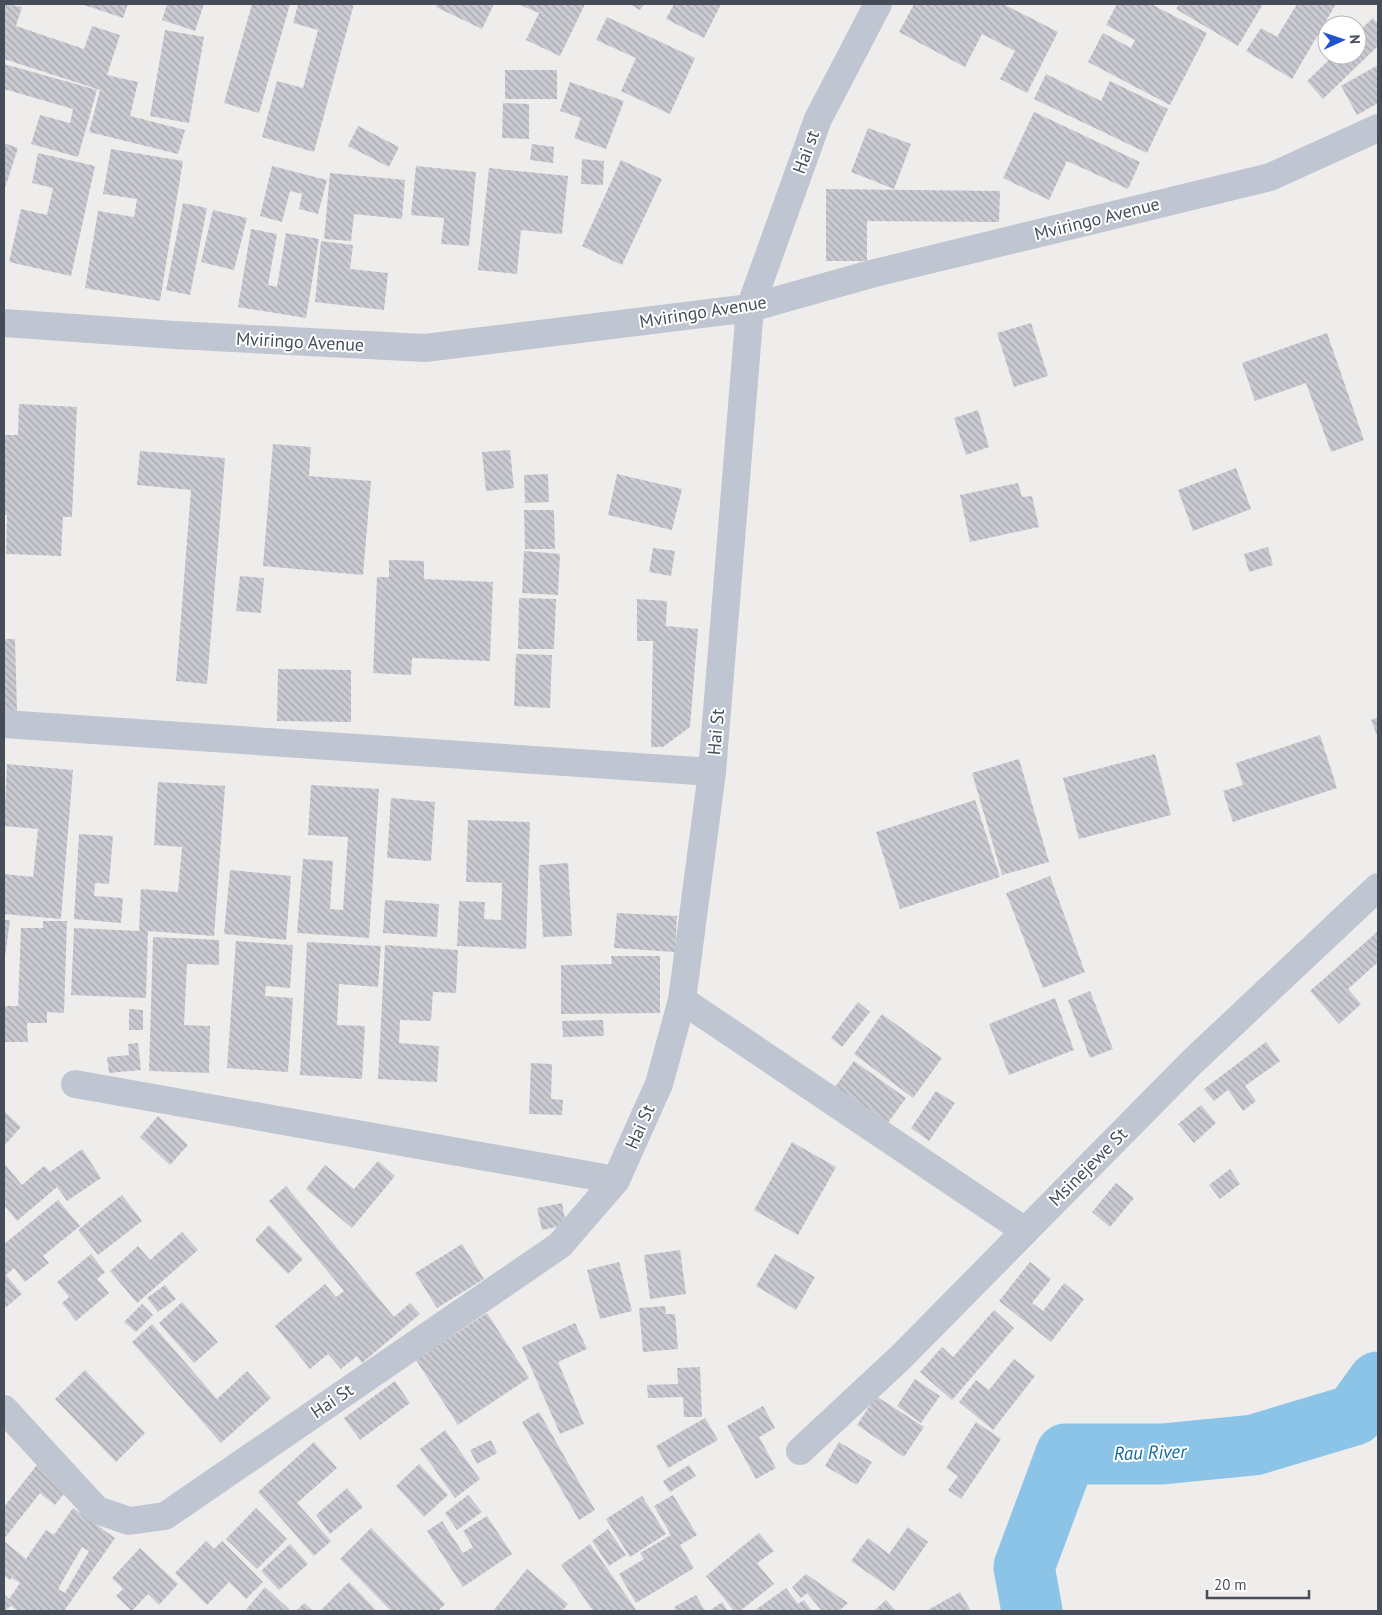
<svg xmlns="http://www.w3.org/2000/svg" width="1382" height="1615" viewBox="0 0 1382 1615" font-family="'PT Sans',sans-serif">
<style>
.lines{fill:none;stroke-linecap:round;stroke-linejoin:round}
.river{stroke:#8bc4e7;stroke-width:61}
.building{fill:url(#building-back-hatch);fill-rule:evenodd}
.minor{stroke:#c0c6d1;stroke-width:28}
.labels{text-anchor:middle;stroke-width:4;stroke-linejoin:round;paint-order:stroke}
.street-label{font-size:18px;fill:#464d59;stroke:#fff}
.water-label{font-size:19px;font-style:italic;fill:#136a9e;stroke:#fff}
</style>
<defs>
<pattern id="building-back-hatch" width="6" height="6" patternUnits="userSpaceOnUse" patternTransform="scale(1.25)"><rect width="6" height="6" fill="#cacad2"/><path d="M-1 5l2 2M0 0l6 6M5-1l2 2" fill="none" stroke="#a6a6ad"/></pattern>
</defs>
<rect width="100%" height="100%" fill="#efedec"/>
<g class="lines">
<polyline class="river" points="1032,1611 1024,1567 1066,1454 1162,1454 1254,1445 1354,1415 1378,1382"/>
</g>
<g class="building">
<polygon points="4,4 22,7 16,26 84,49 92,26 120,35 107,75 138,82 130,116 185,130 178,154 89,132 100,90 4,59"/>
<polygon points="81,4 128,4 123,18"/>
<polygon points="167,4 204,4 195,31 162,20"/>
<polygon points="252,4 290,4 259,113 224,103"/>
<polygon points="298,4 354,4 314,152 262,137 277,81 303,88 318,30 293,23"/>
<polygon points="438,4 494,4 482,29 436,7"/>
<polygon points="518,4 585,4 560,56 526,40 539,13"/>
<polygon points="629,4 644,4 640,10"/>
<polygon points="674,4 721,4 704,38 666,19"/>
<polygon points="914,4 1003,4 1058,32 1027,93 1000,79 1015,51 982,34 965,67 899,32"/>
<polygon points="1117,4 1151,4 1207,33 1170,105 1088,62 1103,33 1131,48 1135,40 1106,25"/>
<polygon points="1179,4 1263,4 1238,46 1176,9"/>
<polygon points="1297,4 1336,4 1292,79 1246,51 1261,28 1277,37"/>
<polygon points="607,17 695,58 670,114 621,91 636,58 596,40"/>
<polygon points="1373,18 1378,24 1378,46 1323,99 1307,81 1334,55 1357,55 1357,33"/>
<polygon points="165,30 204,37 189,123 150,116"/>
<polygon points="4,64 97,90 78,157 31,144 40,115 70,123 73,109 4,89"/>
<polygon points="1378,65 1378,103 1357,115 1341,86"/>
<rect x="505" y="70" width="52" height="29"/>
<polygon points="1046,74 1101,101 1110,81 1168,109 1147,153 1034,99"/>
<polygon points="570,82 624,101 606,149 574,138 581,118 560,111"/>
<polygon points="503,103 529,104 529,139 502,138"/>
<polygon points="1034,112 1140,162 1128,189 1067,161 1049,200 1003,178"/>
<polygon points="358,126 399,147 389,167 348,146"/>
<polygon points="868,128 911,144 894,189 851,172"/>
<polygon points="4,143 18,148 4,191"/>
<polygon points="532,144 554,147 553,163 530,160"/>
<polygon points="111,149 183,161 160,301 85,288 98,211 134,217 137,199 103,194"/>
<polygon points="38,153 95,166 71,276 9,262 21,209 47,215 53,188 32,183"/>
<polygon points="582,159 604,161 603,185 581,184"/>
<polygon points="621,160 662,179 622,265 582,246"/>
<polygon points="272,166 327,180 318,214 299,209 302,194 290,191 282,222 260,216"/>
<polygon points="416,166 476,172 469,246 441,244 444,218 411,215"/>
<polygon points="489,168 568,176 562,234 521,230 517,274 478,270"/>
<polygon points="330,173 405,180 402,219 354,214 351,241 324,239"/>
<polygon points="826,189 1000,191 999,222 867,221 867,261 826,261"/>
<polygon points="183,203 207,208 190,295 166,290"/>
<polygon points="213,210 247,218 234,270 201,262"/>
<polygon points="251,229 277,234 268,285 277,287 286,233 319,239 306,318 238,307"/>
<polygon points="321,241 353,245 350,269 388,273 384,310 315,302"/>
<polygon points="1031,323 1048,376 1014,387 997,333"/>
<polygon points="1327,333 1364,440 1331,452 1306,383 1255,401 1242,363"/>
<polygon points="19,404 77,407 72,517 63,517 61,556 6,554 7,515 4,515 4,435 18,435"/>
<polygon points="978,410 989,447 966,455 954,418"/>
<polygon points="273,444 311,447 309,476 371,481 363,575 263,566"/>
<polygon points="510,450 514,488 486,491 482,452"/>
<polygon points="140,451 225,458 207,684 176,681 191,490 137,485"/>
<polygon points="1236,468 1251,509 1193,531 1178,490"/>
<polygon points="548,474 549,502 525,503 524,475"/>
<polygon points="617,474 682,489 672,530 608,515"/>
<polygon points="1018,483 1022,497 1032,496 1039,527 970,542 960,495"/>
<polygon points="524,510 554,510 555,549 525,549"/>
<polygon points="1268,547 1273,565 1249,572 1244,554"/>
<polygon points="653,548 675,551 671,576 649,572"/>
<polygon points="524,551 560,554 558,595 522,593"/>
<polygon points="389,560 424,561 424,579 493,582 490,661 412,658 411,675 373,673 377,577 389,577"/>
<polygon points="240,576 264,578 261,613 236,611"/>
<polygon points="519,598 556,599 554,649 518,649"/>
<polygon points="637,599 667,601 666,626 698,629 690,727 663,747 651,747 653,641 637,641"/>
<polygon points="4,639 15,639 17,711 4,711"/>
<polygon points="516,654 552,655 550,708 514,706"/>
<polygon points="278,669 351,670 351,722 277,721"/>
<polygon points="1378,717 1378,738 1371,720"/>
<polygon points="1320,735 1337,788 1233,822 1223,791 1243,785 1236,763"/>
<polygon points="1155,754 1171,815 1079,839 1063,778"/>
<polygon points="1019,759 1049,862 1002,875 972,773"/>
<polygon points="7,764 73,770 61,919 4,914 4,874 33,877 38,829 4,826"/>
<polygon points="158,782 225,786 214,936 148,931 146,998 71,995 74,928 139,931 141,889 178,892 182,847 154,845"/>
<polygon points="311,785 379,789 369,938 297,933 303,859 333,861 330,909 343,910 348,837 308,835"/>
<polygon points="391,798 435,802 431,861 387,858"/>
<polygon points="975,800 1000,877 900,909 876,832"/>
<polygon points="468,820 530,822 526,949 457,946 459,901 485,902 484,919 501,920 502,883 466,882"/>
<polygon points="79,834 113,836 109,884 95,883 94,896 123,898 121,923 74,919"/>
<polygon points="568,863 572,936 543,937 539,865"/>
<polygon points="230,870 291,876 286,940 224,934"/>
<polygon points="1050,876 1085,972 1043,988 1006,893"/>
<polygon points="385,900 439,904 437,937 383,933"/>
<polygon points="617,913 677,916 675,952 614,948"/>
<polygon points="4,920 10,920 5,957 4,957"/>
<polygon points="43,921 67,921 64,1013 47,1012 47,1023 27,1023 28,1042 5,1042 4,1006 18,1006 21,928 43,928"/>
<polygon points="1378,931 1378,962 1348,989 1361,1004 1339,1024 1310,991"/>
<polygon points="153,937 219,940 219,965 187,964 184,1025 210,1026 209,1073 149,1071"/>
<polygon points="236,941 293,945 290,988 266,986 265,996 293,998 288,1072 227,1068"/>
<polygon points="307,942 381,946 378,987 339,984 337,1025 365,1026 362,1079 300,1075"/>
<polygon points="385,945 458,950 456,993 433,992 431,1021 400,1020 399,1043 439,1046 437,1082 378,1079"/>
<polygon points="611,956 660,956 660,1013 561,1014 561,965 612,964"/>
<polygon points="1090,991 1113,1049 1090,1058 1068,1000"/>
<polygon points="1055,998 1074,1050 1009,1075 989,1024"/>
<polygon points="858,1002 870,1012 842,1047 831,1038"/>
<polygon points="129,1009 143,1010 143,1030 129,1030"/>
<polygon points="882,1014 942,1058 913,1098 854,1054"/>
<polygon points="603,1020 604,1036 563,1037 562,1021"/>
<polygon points="1266,1042 1280,1061 1245,1086 1256,1101 1243,1111 1228,1090 1214,1101 1204,1089"/>
<polygon points="138,1043 141,1070 109,1073 107,1057 129,1055 128,1044"/>
<polygon points="854,1061 906,1098 887,1124 835,1087"/>
<polygon points="531,1063 552,1064 551,1099 563,1100 562,1115 529,1114"/>
<polygon points="936,1091 955,1103 929,1141 911,1128"/>
<polygon points="1201,1105 1216,1123 1194,1143 1178,1124"/>
<polygon points="4,1111 21,1127 4,1146"/>
<polygon points="158,1116 188,1145 170,1165 140,1137"/>
<polygon points="792,1142 836,1167 798,1235 754,1210"/>
<polygon points="82,1149 101,1178 67,1201 57,1187 17,1221 4,1205 4,1163 22,1185 44,1166 50,1172"/>
<polygon points="378,1161 395,1176 352,1228 306,1189 325,1165 354,1189"/>
<polygon points="1230,1169 1240,1184 1220,1199 1209,1185"/>
<polygon points="1116,1183 1134,1198 1110,1227 1092,1212"/>
<polygon points="286,1186 394,1317 410,1303 420,1314 362,1363 357,1356 341,1369 328,1354 310,1369 275,1326 325,1284 336,1297 344,1291 269,1201"/>
<polygon points="122,1195 142,1221 98,1255 78,1230"/>
<polygon points="58,1200 80,1226 43,1256 49,1263 25,1282 14,1268 6,1275 22,1294 4,1309 4,1244"/>
<polygon points="562,1203 566,1225 542,1230 537,1208"/>
<polygon points="269,1225 303,1259 288,1274 255,1240"/>
<polygon points="182,1232 198,1250 137,1303 110,1271 138,1246 150,1260"/>
<polygon points="462,1244 484,1279 437,1308 415,1273"/>
<polygon points="680,1250 686,1294 650,1299 644,1255"/>
<polygon points="91,1254 105,1272 97,1279 109,1293 76,1321 62,1303 69,1297 57,1282"/>
<polygon points="775,1254 815,1277 796,1310 756,1286"/>
<polygon points="619,1262 632,1311 600,1319 587,1270"/>
<polygon points="1030,1262 1051,1279 1032,1303 1043,1311 1064,1283 1084,1299 1051,1342 999,1301"/>
<polygon points="165,1285 176,1299 158,1312 147,1298"/>
<polygon points="182,1302 218,1342 194,1363 159,1323"/>
<polygon points="142,1304 153,1315 136,1332 124,1322"/>
<polygon points="665,1306 666,1314 675,1314 678,1349 643,1352 639,1308"/>
<polygon points="994,1310 1014,1328 952,1400 920,1372 942,1347 953,1357"/>
<polygon points="487,1313 529,1378 458,1425 416,1360"/>
<polygon points="575,1323 587,1349 558,1362 584,1424 560,1434 522,1347"/>
<polygon points="152,1324 217,1399 247,1371 271,1398 221,1443 132,1342"/>
<polygon points="1014,1359 1035,1376 993,1430 959,1402 976,1380 989,1390"/>
<polygon points="700,1367 702,1417 684,1417 683,1397 648,1398 647,1385 678,1384 677,1368"/>
<polygon points="85,1370 145,1433 116,1462 55,1399"/>
<polygon points="915,1379 940,1396 921,1423 897,1406"/>
<polygon points="395,1381 410,1403 360,1440 344,1418"/>
<polygon points="876,1396 924,1427 904,1457 857,1425"/>
<polygon points="763,1406 775,1428 759,1437 776,1468 756,1479 727,1426"/>
<polygon points="539,1412 595,1510 579,1520 522,1422"/>
<polygon points="705,1418 718,1440 668,1468 656,1446"/>
<polygon points="976,1422 1001,1439 961,1499 948,1490 958,1476 946,1468"/>
<polygon points="445,1430 480,1479 455,1498 420,1449"/>
<polygon points="491,1440 497,1453 477,1464 470,1450"/>
<polygon points="314,1442 337,1468 297,1503 331,1541 314,1556 258,1492"/>
<polygon points="839,1442 872,1462 857,1485 825,1466"/>
<polygon points="40,1461 71,1485 55,1505 40,1493 4,1539 4,1507"/>
<polygon points="419,1464 448,1495 424,1517 396,1486"/>
<polygon points="689,1465 696,1476 670,1492 663,1481"/>
<polygon points="347,1488 363,1507 330,1534 316,1515"/>
<polygon points="468,1495 482,1512 457,1530 445,1513"/>
<polygon points="673,1495 697,1535 680,1545 694,1568 636,1603 619,1574 644,1559 640,1553 671,1535 654,1506"/>
<polygon points="642,1496 666,1534 630,1557 606,1519"/>
<path d="M73 1508 115 1538 64 1611H18L11 1606 4 1611V1594L9 1599 20 1583 12 1578 24 1562 10 1580 4 1575V1541L26 1559 46 1530 54 1535ZM82 1547 89 1551 65 1593 58 1589Z"/>
<polygon points="256,1508 287,1539 257,1569 226,1539"/>
<polygon points="487,1516 512,1554 463,1587 427,1531 442,1521 463,1553 473,1547 463,1531"/>
<polygon points="908,1527 928,1542 894,1591 851,1561 868,1538 889,1554"/>
<polygon points="371,1528 445,1604 438,1611 391,1611 340,1559"/>
<polygon points="608,1529 626,1555 609,1566 592,1541"/>
<polygon points="759,1533 774,1551 757,1563 774,1584 740,1611 734,1611 706,1576"/>
<polygon points="206,1541 214,1549 222,1541 263,1582 246,1599 229,1582 207,1605 175,1573"/>
<polygon points="290,1544 308,1564 279,1590 261,1571"/>
<polygon points="590,1544 637,1611 593,1611 561,1565"/>
<polygon points="140,1548 178,1584 159,1605 148,1594 132,1611 116,1596 123,1589 112,1578"/>
<polygon points="527,1569 568,1604 562,1611 493,1611"/>
<polygon points="806,1574 848,1603 839,1611 822,1611 807,1593 801,1598 792,1587"/>
<polygon points="349,1582 377,1611 320,1611"/>
<polygon points="265,1587 289,1609 287,1611 245,1611"/>
<polygon points="786,1588 798,1604 804,1600 812,1611 754,1611"/>
<polygon points="960,1592 971,1611 926,1611"/>
<polygon points="696,1595 705,1611 676,1611 674,1607"/>
<polygon points="886,1600 896,1611 874,1611"/>
<polygon points="722,1602 728,1611 709,1611"/>
<polygon points="304,1603 313,1611 296,1611"/>
</g>
<g class="lines">
<g class="minor">
<polyline points="4,323 175,335 425,348 750,308 871,274 1270,177 1378,128"/>
<polyline points="4,724 712,772"/>
<polyline points="682,1000 1025,1231"/>
<polyline points="75,1084 616,1180"/>
<polyline points="4,1409 97,1510 129,1521 165,1516 560,1245 616,1180 659,1084 682,1000 712,772 750,308 818,119 878,4"/>
<polyline points="800,1451 901,1357 1191,1063 1378,887"/>
</g>
</g>
<g class="labels">
<g class="street-label">
<text transform="translate(806 152) rotate(-70)" y="6">Hai st</text>
<text transform="translate(1097 219) rotate(-14)" y="6">Mviringo Avenue</text>
<text transform="translate(703 312) rotate(-9)" y="6">Mviringo Avenue</text>
<text transform="translate(300 342) rotate(3)" y="6">Mviringo Avenue</text>
<text transform="translate(716 732) rotate(-85)" y="6">Hai St</text>
<text transform="translate(640 1127) rotate(-66)" y="6">Hai St</text>
<text transform="translate(1088 1167) rotate(-45)" y="6">Msinejewe St</text>
<text transform="translate(332 1401) rotate(-34)" y="6">Hai St</text>
</g>
<g class="water-label">
<text transform="translate(1150 1452) rotate(-2)" y="7">Rau River</text>
</g>
</g>
<rect width="1382" height="1615" fill="none" stroke="#464d59" stroke-width="10"/>
<g transform="translate(1342 40) rotate(87)"><circle r="24" fill="#ffffff" stroke="#b5b8bd"/>
<path d="M0-4L9 19L0 12L-9 19Z" fill="#2252d4"/>
<text y="-8" font-size="14" font-weight="bold" text-anchor="middle" fill="#464d59">N</text>
</g>
<path d="M1207 1590v8h102v-8" fill="none" stroke="#464d59" stroke-width="2.5"/>
<text x="1214" y="1590" font-size="15" fill="#464d59" stroke="#ffffff" stroke-width="4" paint-order="stroke">20 m</text>
</svg>
